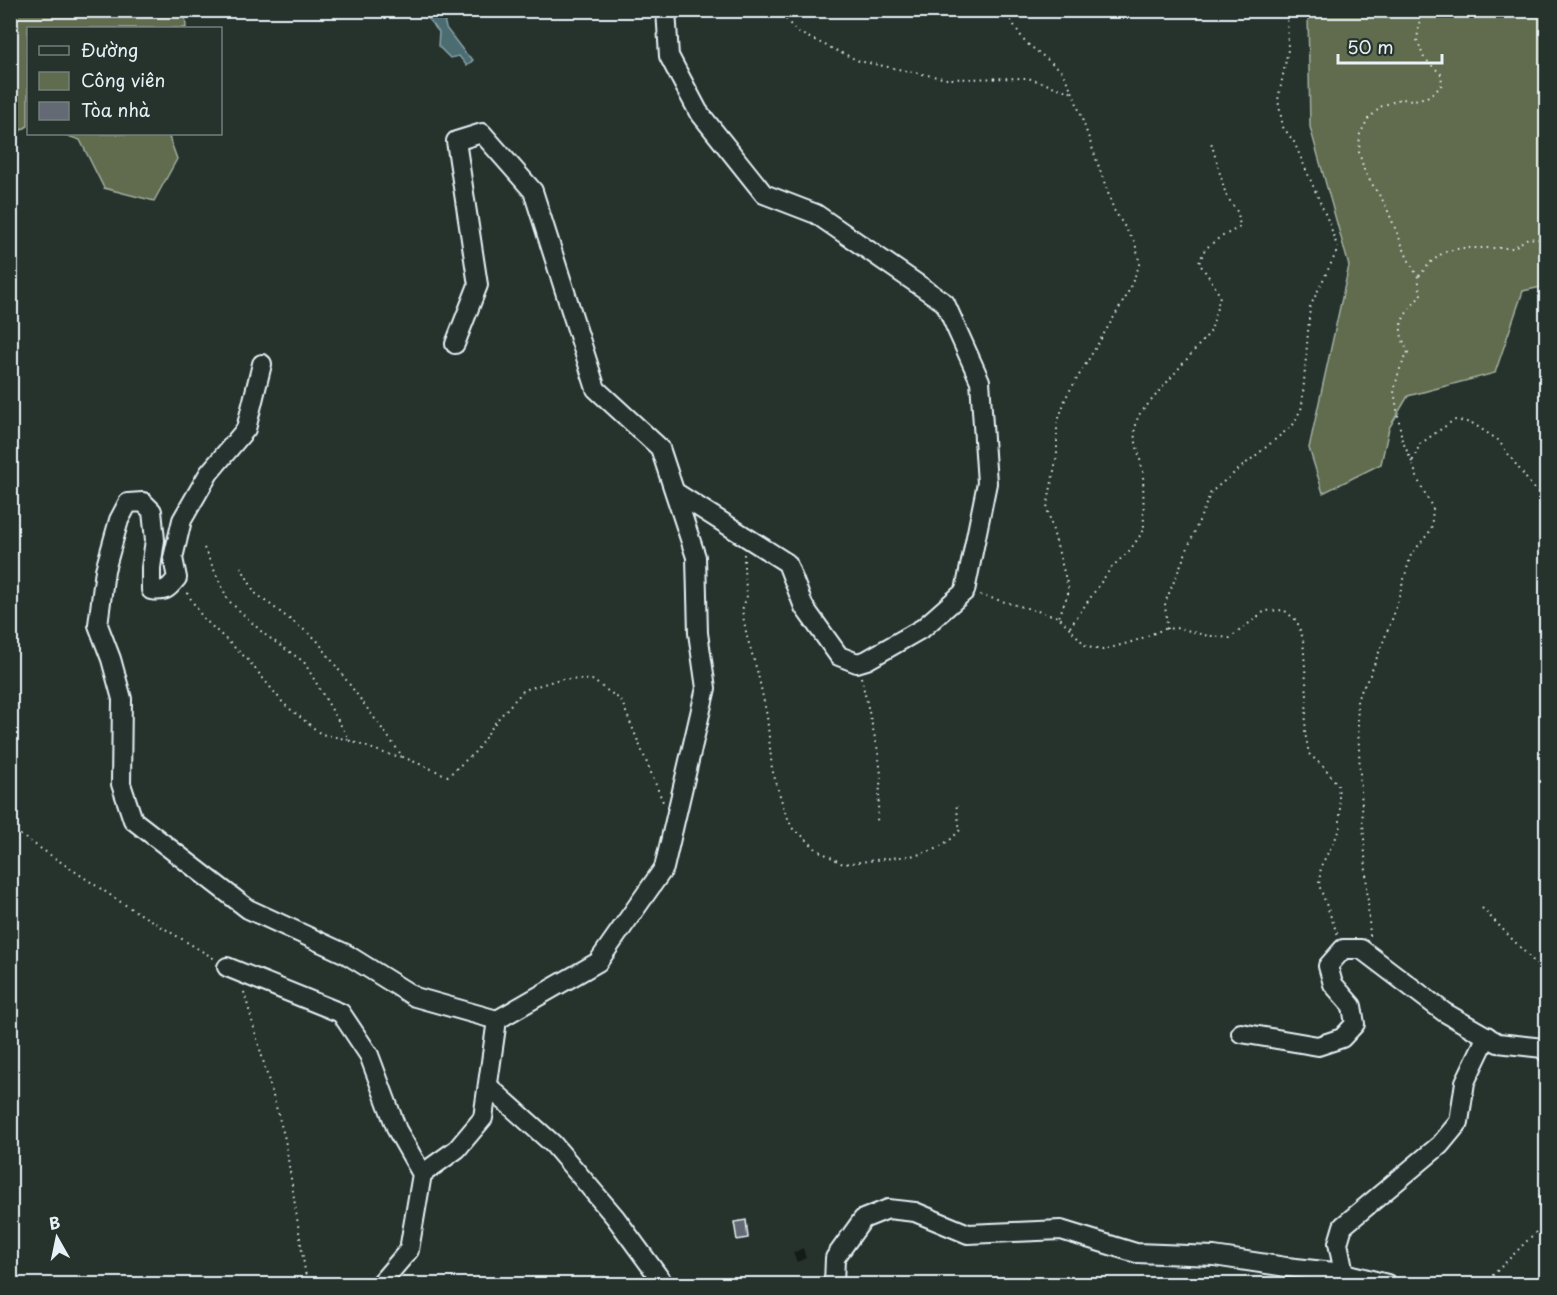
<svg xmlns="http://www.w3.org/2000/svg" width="1557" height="1295" viewBox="0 0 1557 1295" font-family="'Playpen Sans',sans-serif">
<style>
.green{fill:#606c4e;stroke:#a4aea3;stroke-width:1.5}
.water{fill:#4b6d72;stroke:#8aa2a8;stroke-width:1.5}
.shadow{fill:#0007}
.building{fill:#646a74;stroke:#e8f1f8;stroke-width:1.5}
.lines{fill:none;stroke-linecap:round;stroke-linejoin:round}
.minor-casing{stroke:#e8f1f8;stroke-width:22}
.path{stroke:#e8f1f8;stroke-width:2;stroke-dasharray:1.5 4.5;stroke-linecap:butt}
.minor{stroke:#26332d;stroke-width:18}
</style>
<rect width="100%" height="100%" fill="#26332d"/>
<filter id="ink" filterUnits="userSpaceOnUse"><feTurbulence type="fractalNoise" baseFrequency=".0167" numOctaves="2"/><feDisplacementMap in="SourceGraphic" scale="12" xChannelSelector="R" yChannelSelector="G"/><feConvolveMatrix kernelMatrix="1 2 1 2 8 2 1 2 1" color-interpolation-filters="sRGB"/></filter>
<g filter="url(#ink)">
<g class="green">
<polygon points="11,10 185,11 186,28 28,28 28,126 11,136"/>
<polygon points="1308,11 1546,11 1546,286 1523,291 1495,373 1408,396 1389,428 1381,464 1323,493 1309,448 1349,266 1310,127"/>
<polygon points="62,134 168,134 177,159 154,201 104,188 80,140"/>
</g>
<polygon class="water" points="406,11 442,11 446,28 465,53 473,60 467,66 459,56 450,58 438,46 439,32 428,19"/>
<polygon class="shadow" points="803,1248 806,1258 797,1262 793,1253"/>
<polygon class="building" points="746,1220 748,1238 737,1240 734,1222"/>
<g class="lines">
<defs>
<g id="minor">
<polyline points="666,10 669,56 698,111 764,194 816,214 945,303 980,381 987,483 965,591 923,628 867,660 857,663 839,656 804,607 787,563 675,492"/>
<path d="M262 364 246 429 209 473 182 520 173 558 177 578C168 589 166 592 151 590V568L155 540 152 511 143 502 128 503 119 520 105 570 98 625 111 659 122 699 121 784 133 820 248 909 346 954 415 997 497 1020"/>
<polyline points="227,967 341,1013 369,1055 397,1130 422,1174 409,1250 380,1284"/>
<polyline points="1241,1033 1318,1046 1342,1038 1355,1024 1352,1006 1333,984 1328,966 1343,949 1361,949 1444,1012 1498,1043 1543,1048 1546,1052"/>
<polyline points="488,1086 553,1144 615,1217 664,1284"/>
<polyline points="422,1174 457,1149 483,1118 497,1020 598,962 664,868 706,688 698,633 696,557 660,448 596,389 533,191 482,133 456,141 478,285 455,344"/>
<polyline points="1344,1273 1338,1243 1343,1226 1440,1145 1459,1122 1465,1082 1487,1036"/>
<polyline points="834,1284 835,1258 863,1219 888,1209 915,1212 968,1234 1061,1230 1136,1253 1214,1256 1286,1267 1344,1273 1387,1284"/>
</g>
</defs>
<use href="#minor" class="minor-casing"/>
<g class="path">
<polyline points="778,10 797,32 859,61 947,79 1028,78 1073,93"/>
<polyline points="1004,10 1025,42 1061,70 1073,93 1114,210 1135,243 1140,264 1126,297 1066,397 1057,424 1057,455 1047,508 1069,591 1059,617"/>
<polyline points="1419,276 1431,262 1444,252 1462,248 1513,248 1528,238 1546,240"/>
<path d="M1412 462 1402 440 1394 391 1399 371 1408 352C1394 324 1402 318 1421 295L1418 277 1408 259 1385 204 1365 173 1359 152 1360 134 1368 119 1382 106 1400 99 1414 100 1427 97 1441 87 1442 75 1424 58 1417 40 1421 10"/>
<polyline points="204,548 228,600 264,634 304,662 350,741 387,754 403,757"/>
<polyline points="744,554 744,570 747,596 742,610 744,621 747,637 758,674 767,716 772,769 784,809 792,828 805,838 816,849 843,864 917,855 936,849 951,839 960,830 956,803"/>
<polyline points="241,567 255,593 316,639 403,757 448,776 476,751 497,720 524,690 560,679 592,680 621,700 663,802"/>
<polyline points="187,593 203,618 248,660 284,704 321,734 350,740"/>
<polyline points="980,595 1059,617 1087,647 1103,650 1135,641 1164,629 1180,628 1203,635 1230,638 1265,611 1284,610 1297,621 1303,639 1307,696 1305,732 1309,754 1324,767 1338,785 1340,809 1340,830 1321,866 1319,885 1338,936"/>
<polyline points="1070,627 1111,568 1130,550 1144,530 1143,472 1134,434 1138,416 1211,331 1220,296 1211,280 1199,263 1205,249 1219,238 1240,227 1238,213 1226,195 1211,142"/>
<polyline points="1167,629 1165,603 1211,492 1293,425 1302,407 1310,307 1338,249 1330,225 1294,142 1283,127 1278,100 1288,50 1287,10"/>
<polyline points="861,677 878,751 881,774 877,821"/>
<polyline points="10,828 122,903 215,959"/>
<polyline points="1482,908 1546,974"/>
<polyline points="1370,936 1360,774 1357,699 1370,675 1393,617 1411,555 1431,530 1433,509 1418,480 1412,462 1420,444 1454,420 1472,423 1498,440 1534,489 1546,499"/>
<polyline points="244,992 285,1139 307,1284"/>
<polyline points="1484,1284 1546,1222"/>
</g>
<use href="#minor" class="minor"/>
</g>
</g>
<rect width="1557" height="1295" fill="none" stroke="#26332d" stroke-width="36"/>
<rect x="18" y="18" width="1521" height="1259" fill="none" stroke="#e8f1f8" stroke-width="2" filter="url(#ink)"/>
<rect x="27" y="27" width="195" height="108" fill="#26332d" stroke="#747f7e" stroke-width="1.5"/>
<rect x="39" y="46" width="30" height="9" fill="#26332d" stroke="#747f7e" stroke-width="1.5"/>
<text x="81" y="57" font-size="18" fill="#e8f1f8">Đường</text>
<rect x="39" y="72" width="30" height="18" fill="#606c4e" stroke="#747f7e" stroke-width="1.5"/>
<text x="81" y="87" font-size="18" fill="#e8f1f8">Công viên</text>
<rect x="39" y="102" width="30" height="18" fill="#646a74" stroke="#747f7e" stroke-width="1.5"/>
<text x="81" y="117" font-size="18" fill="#e8f1f8">Tòa nhà</text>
<g transform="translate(57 1238) rotate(351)" stroke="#26332d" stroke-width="4.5" paint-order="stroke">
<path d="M0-4.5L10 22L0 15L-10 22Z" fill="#e8f1f8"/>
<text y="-9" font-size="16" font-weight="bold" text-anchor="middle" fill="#e8f1f8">B</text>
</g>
<path d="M1338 54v9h104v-9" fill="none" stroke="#e8f1f8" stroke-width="3"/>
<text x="1347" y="54" font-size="18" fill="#e8f1f8" stroke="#26332d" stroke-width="4.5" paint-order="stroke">50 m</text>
</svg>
